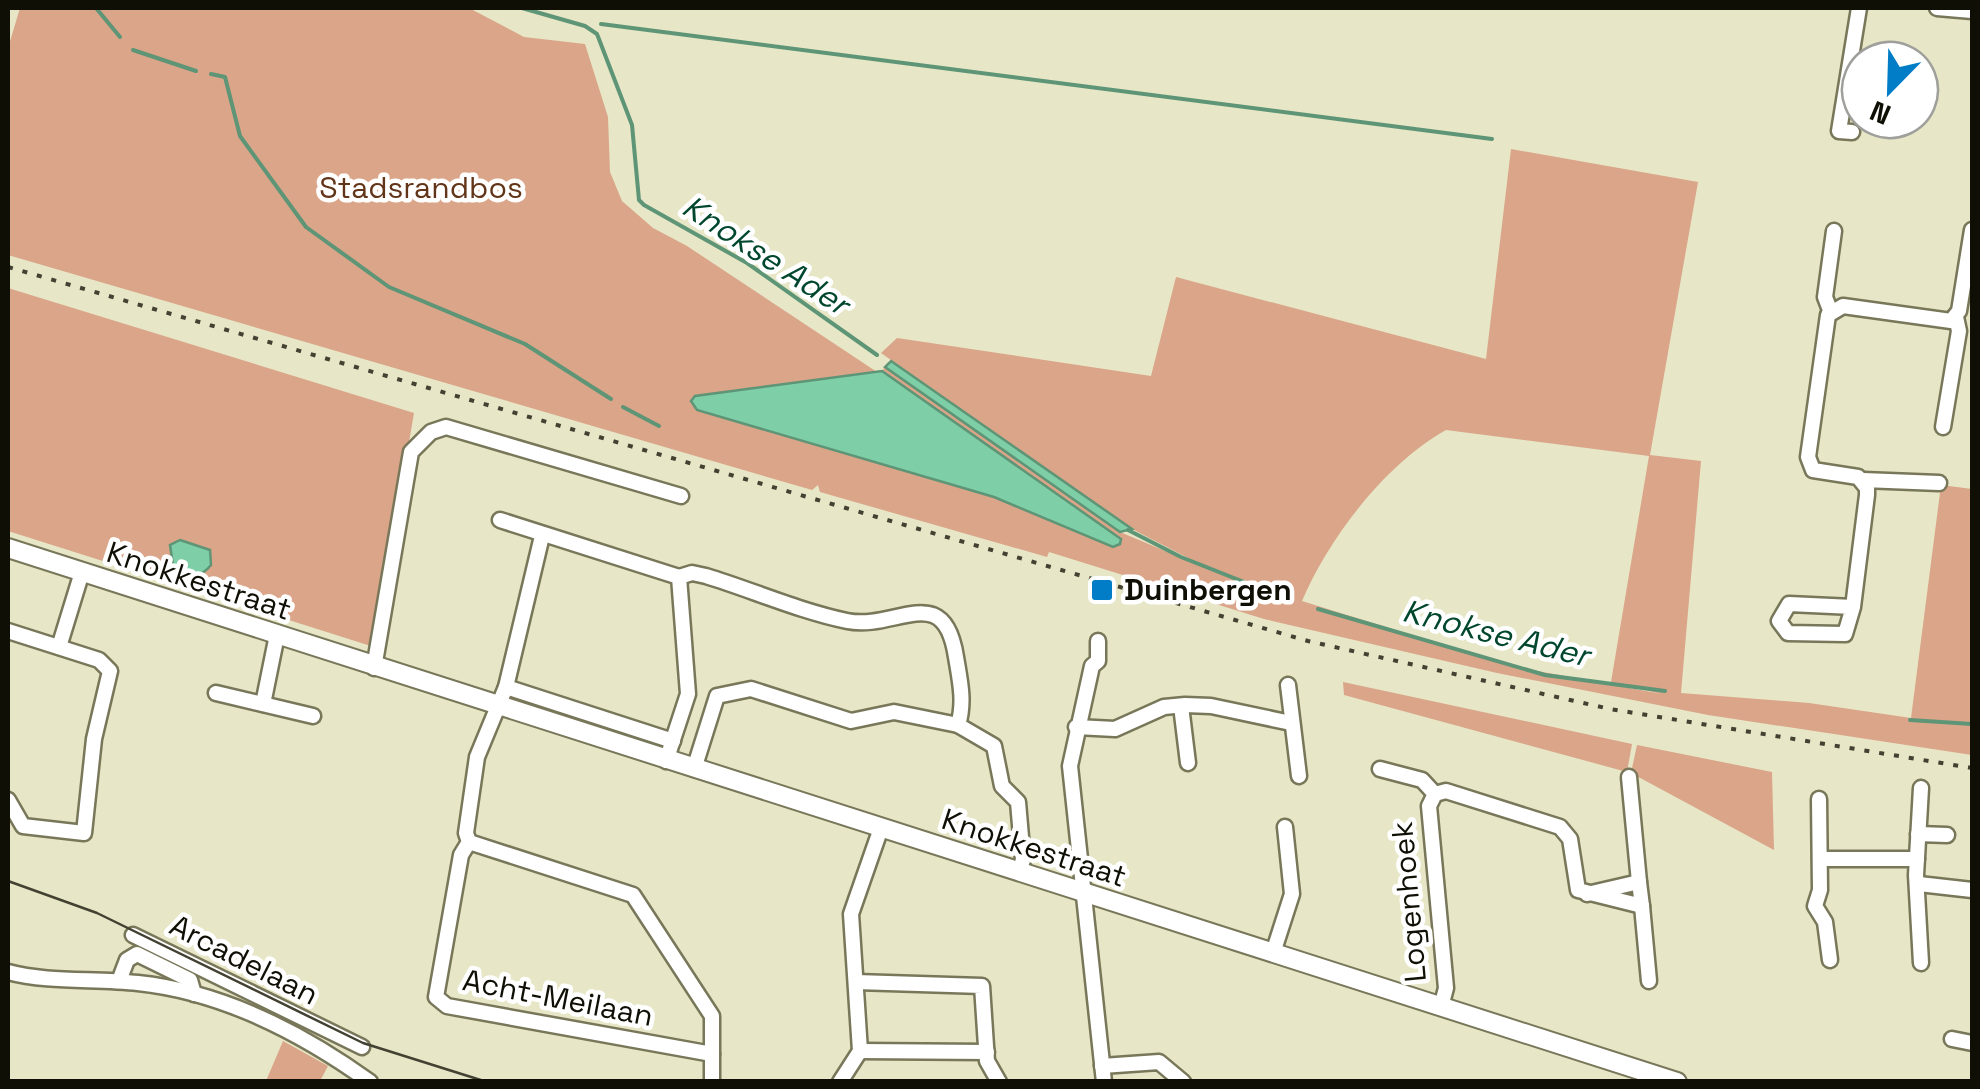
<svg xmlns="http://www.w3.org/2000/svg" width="1980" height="1089" viewBox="0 0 1980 1089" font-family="'Space Grotesk',sans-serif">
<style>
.green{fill:#daa588;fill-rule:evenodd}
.water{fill:#7ecfa7;stroke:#5d9576;stroke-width:2.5}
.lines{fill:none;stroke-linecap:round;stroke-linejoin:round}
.stream{stroke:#5d9576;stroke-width:4}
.minor-casing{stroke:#78775a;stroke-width:19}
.tertiary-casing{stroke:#78775a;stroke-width:22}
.minor{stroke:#fff;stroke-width:14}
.tertiary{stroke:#fff;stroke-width:18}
.tram{stroke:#424132;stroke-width:2.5}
.rail{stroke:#424132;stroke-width:4;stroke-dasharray:5 10;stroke-linecap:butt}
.poi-dot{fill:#007dc6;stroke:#fff;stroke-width:4}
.labels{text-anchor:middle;stroke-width:9;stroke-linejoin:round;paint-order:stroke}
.park-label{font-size:30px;fill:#623418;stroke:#fff}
.street-label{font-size:30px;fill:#100f05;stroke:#fff}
.poi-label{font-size:30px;font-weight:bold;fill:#100f05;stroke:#fff;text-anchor:start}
.water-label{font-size:32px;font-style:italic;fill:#01472e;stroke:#fff}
</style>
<rect width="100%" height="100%" fill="#e7e6c6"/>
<g class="green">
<path d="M20 8H469L524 37 585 44 608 117 610 172 622 201 653 228 687 246 880 374 695 396 994 497 1113 547 1121 539 882 371 885 367 1120 532 1280 599 1281 595 1194 561 1132 529 881 353 897 338 1151 376 1176 277 1486 359 1511 149 1698 182 1650 455 1701 461 1681 693 1809 703 1911 718 1941 485 1972 489V755L1708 715 1497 673 1264 619 1049 552 1047 557 820 492 818 485 812 490 8 255V48ZM1446 430 1649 456 1611 682 1662 694 1511 666 1302 601C1329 538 1385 464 1446 430Z"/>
<polygon points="8,288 414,413 374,647 8,531"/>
<polygon points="1343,682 1632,744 1627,772 1344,695"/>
<polygon points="1637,745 1772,772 1774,850 1631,773"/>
<polygon points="283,1041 328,1066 320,1081 266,1081"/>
</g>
<g class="water">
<polygon points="891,361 1132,529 1120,532 885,367"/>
<polygon points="882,371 1121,539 1120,544 1113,547 994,497 697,410 691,401 695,396"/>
<path d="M180 540 210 550 211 565C199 580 190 575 174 572L170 545Z"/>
</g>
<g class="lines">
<g class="stream">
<polyline points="96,8 120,37"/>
<polyline points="522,8 585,26 597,34 632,125 639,200 644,205 747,263 877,355"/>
<polyline points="601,24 1492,139"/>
<polyline points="133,50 196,71"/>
<polyline points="211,74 225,77 240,136 306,227 389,287 525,344 611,399"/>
<polyline points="623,407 659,426"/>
<polyline points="1128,530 1181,557 1274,594"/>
<polyline points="1318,609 1545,675 1665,691"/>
<polyline points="1910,720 1972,724"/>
</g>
<defs>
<g id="minor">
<polyline points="1937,8 1972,11"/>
<polyline points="1852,132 1839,131 1859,8"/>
<polyline points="1830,310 1825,297 1834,231"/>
<polyline points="1943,427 1959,331 1956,317"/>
<polyline points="1863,480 1939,483"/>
<polyline points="500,520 679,577 688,694 666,761"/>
<polyline points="542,536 506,687 477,757 466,833 469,842 461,855 436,997 447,1006 712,1054"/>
<path d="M679 577 692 573 706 576C752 590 799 611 847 621 896 631 944 579 956 657 960 681 965 702 958 725L994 746 1002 786 1018 802 1023 860 1019 871"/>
<polyline points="1853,607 1789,604 1779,621 1788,633 1845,634 1853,607 1867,495 1867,488 1858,477 1813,470 1808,457 1828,315 1843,306 1951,321 1959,311 1972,230"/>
<polyline points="8,631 99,660 110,671 94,739 84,833 23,826 8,800"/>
<polyline points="1098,641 1098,661 1092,666 1070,766 1104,1082"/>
<polyline points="59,647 82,572"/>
<polyline points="374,668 411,452 431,432 446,427 681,496"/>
<polyline points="1288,685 1299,776"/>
<polyline points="506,687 673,741"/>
<polyline points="216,693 313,716"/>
<polyline points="263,704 277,635"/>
<polyline points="1181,706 1188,763"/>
<polyline points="1076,727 1115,729 1164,707 1185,705 1211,706 1291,723"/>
<polyline points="694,769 717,696 751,689 851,721 894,712 958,725"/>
<polyline points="1380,769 1422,780 1435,794"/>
<polyline points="1629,777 1639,882"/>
<polyline points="1819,799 1820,890 1815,906 1825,922 1830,960"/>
<polyline points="1918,834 1947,835"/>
<polyline points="469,842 633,895 712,1016 712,1082"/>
<polyline points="1820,859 1917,859"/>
<polyline points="1919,884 1972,890"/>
<polyline points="1642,906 1649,981"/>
<polyline points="133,935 362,1047"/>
<polyline points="1273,953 1292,894 1285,827"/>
<polyline points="1921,963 1916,875 1921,788"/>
<path d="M8 972C49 983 95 978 138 983 222 992 302 1033 370 1082"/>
<polyline points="119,981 127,960 137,954 190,980 194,994"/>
<polyline points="856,982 982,986 987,1061 999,1082"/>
<polyline points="1441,1007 1446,988 1429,806 1435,794 1446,791 1560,827 1570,839 1578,890 1642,906 1639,882 1587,894"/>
<polyline points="1952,1039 1972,1043"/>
<polyline points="860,1051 987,1052"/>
<polyline points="1102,1066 1159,1062 1183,1082"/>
<polyline points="840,1082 860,1051 851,914 881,828"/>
</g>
<polyline id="tertiary" points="8,548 1677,1082"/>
</defs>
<use href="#minor" class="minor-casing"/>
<use href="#tertiary" class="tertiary-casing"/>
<use href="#minor" class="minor"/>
<use href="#tertiary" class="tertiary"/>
<polyline class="tram" points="8,881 97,913 363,1043 487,1082"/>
<polyline class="rail" points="8,267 1308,641 1610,709 1972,768"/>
</g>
<rect class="poi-dot" x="1090" y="578" width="24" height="24" rx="5"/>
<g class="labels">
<g class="park-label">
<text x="421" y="198">Stadsrandbos</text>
</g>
<g class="street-label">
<text transform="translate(199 581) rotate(18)" y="10">Knokkestraat</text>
<text transform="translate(1034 848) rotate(18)" y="10">Knokkestraat</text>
<text transform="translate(1409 902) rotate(-95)" y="10">Logenhoek</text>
<text transform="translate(244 960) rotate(27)" y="10">Arcadelaan</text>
<text transform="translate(558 998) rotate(11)" y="10">Acht-Meilaan</text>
</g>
<g class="poi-label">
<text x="1124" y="600">Duinbergen</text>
</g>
<g class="water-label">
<text transform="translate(766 255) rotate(33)" y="11">Knokse Ader</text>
<text transform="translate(1496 633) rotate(14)" y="11">Knokse Ader</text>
</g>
</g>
<rect width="1980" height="1089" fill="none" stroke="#100f05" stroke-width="20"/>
<g transform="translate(1890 90) rotate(203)"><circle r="48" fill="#ffffff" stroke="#9f9f9b" stroke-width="2.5"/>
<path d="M0-8L18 38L0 25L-18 38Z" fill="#007dc6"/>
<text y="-15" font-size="28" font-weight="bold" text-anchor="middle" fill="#100f05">N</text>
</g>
</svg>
